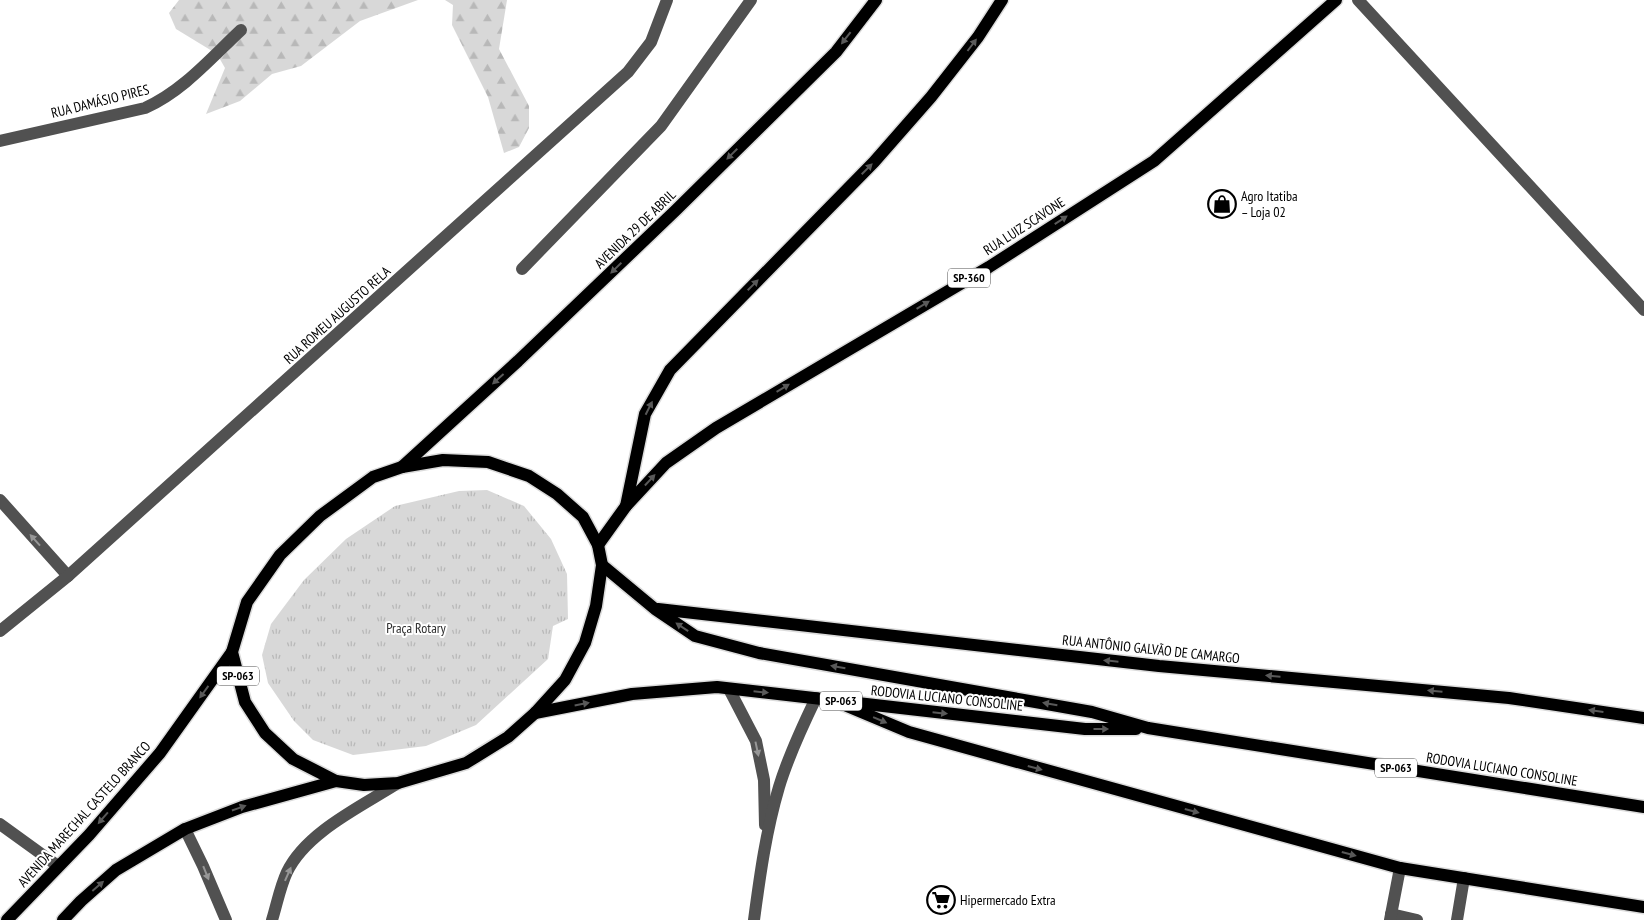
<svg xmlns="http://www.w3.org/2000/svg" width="1644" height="920" viewBox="0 0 1644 920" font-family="'PT Sans Narrow',sans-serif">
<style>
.grass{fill:url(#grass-tufts)}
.forest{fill:url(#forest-firs)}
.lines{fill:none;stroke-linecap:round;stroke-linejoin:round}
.major-casing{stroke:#dbdbdb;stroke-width:15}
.minor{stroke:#515151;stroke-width:12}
.major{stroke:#000;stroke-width:12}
.oneway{fill:#595959}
.oneway2{fill:#979797}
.labels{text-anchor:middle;stroke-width:4;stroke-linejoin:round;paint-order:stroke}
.shield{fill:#fff;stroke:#4c4c4c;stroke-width:1}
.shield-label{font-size:12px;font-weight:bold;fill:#000}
.street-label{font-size:14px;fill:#000;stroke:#fff}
.poi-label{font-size:14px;fill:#000;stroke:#fff;text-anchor:start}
.park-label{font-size:14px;fill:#2f2f2f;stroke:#fff}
</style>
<defs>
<pattern id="grass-tufts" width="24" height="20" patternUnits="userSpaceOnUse" patternTransform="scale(1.25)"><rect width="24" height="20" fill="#d8d8d8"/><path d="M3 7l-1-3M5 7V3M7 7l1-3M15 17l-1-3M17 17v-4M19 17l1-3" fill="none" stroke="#b8b8b8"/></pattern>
<pattern id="forest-firs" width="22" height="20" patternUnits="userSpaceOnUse" patternTransform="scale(1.25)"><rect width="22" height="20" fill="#d8d8d8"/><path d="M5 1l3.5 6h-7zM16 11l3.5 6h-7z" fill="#b8b8b8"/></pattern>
</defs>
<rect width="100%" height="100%" fill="#fff"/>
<polygon class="grass" points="487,490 524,506 551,539 567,574 568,619 553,626 548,659 476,725 426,746 353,755 313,740 294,721 268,683 262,655 271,624 304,580 346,539 395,506 459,491"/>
<g class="forest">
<polygon points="179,0 418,0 360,21 301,66 272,74 240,101 206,114 225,68 217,54 176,29 169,13"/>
<polygon points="445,0 507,0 499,49 529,106 529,128 519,147 504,153 488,97 452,25 453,5"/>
</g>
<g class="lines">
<defs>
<g id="major">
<polygon points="443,460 488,462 529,476 557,494 583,517 598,545 602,565 596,606 585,643 565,680 535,713 508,737 466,763 398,783 364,785 336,781 293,759 265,733 245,702 232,652 247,602 280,555 320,516 373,477 402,467"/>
<polyline points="402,467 518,361 676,210 836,52 876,0"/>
<polyline points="626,506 645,414 670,370 874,162 931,97 978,37 1002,0"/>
<polyline points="598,545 626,506 666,463 716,428 989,267 1154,161 1336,0"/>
<polyline points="602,565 655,609 695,636 759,653 1092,712 1148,728 1644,807"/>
<polyline points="658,609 1159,666 1509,698 1644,718"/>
<polyline points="835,701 909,732 1400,868 1644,907"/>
<polyline points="535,713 632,694 717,687 1085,729 1136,729"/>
<polyline points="7,920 89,835 160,753 232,652"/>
<polyline points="63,920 81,901 116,870 185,829 242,807 336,781"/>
</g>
</defs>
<use href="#major" class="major-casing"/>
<g class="minor">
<polyline points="1358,0 1644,310"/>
<path d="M0 141 145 108C183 91 211 58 241 30"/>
<polyline points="522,269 661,126 751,0"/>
<polyline points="0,500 68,576"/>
<polyline points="0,631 68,576 628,72 651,42 667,0"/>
<polyline points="729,689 756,741 764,780 765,825"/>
<polyline points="0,824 58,866"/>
<polyline points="185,829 203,866 226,920"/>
<polyline points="1391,914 1417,920"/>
<path d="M272 920C277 904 280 887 287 872 306 832 362 806 398 783"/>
<path d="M754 920C760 875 766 831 779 787 788 757 802 727 816 698"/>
<polyline points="1390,920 1400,868"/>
<polyline points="1457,920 1464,878"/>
</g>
<use href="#major" class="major"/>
</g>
<defs><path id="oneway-solid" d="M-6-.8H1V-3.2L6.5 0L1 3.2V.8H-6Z" transform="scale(1.25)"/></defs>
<g class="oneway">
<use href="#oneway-solid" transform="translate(846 38) rotate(128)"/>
<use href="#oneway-solid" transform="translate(972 45) rotate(-53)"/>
<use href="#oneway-solid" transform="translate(732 154) rotate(135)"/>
<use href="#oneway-solid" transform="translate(867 169) rotate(-45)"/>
<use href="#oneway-solid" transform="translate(1061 220) rotate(-33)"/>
<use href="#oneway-solid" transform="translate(616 268) rotate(136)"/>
<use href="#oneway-solid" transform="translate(753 285) rotate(-45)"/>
<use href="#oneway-solid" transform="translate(923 305) rotate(-31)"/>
<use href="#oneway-solid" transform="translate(498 379) rotate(138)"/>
<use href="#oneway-solid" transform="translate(783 388) rotate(-31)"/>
<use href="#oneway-solid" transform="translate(649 408) rotate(-63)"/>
<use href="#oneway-solid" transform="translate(650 480) rotate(-47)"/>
<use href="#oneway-solid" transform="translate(682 627) rotate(-146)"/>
<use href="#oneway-solid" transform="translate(1111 661) rotate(-174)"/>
<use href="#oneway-solid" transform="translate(838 667) rotate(-170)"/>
<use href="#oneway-solid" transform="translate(1273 676) rotate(-175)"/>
<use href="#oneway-solid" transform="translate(1435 691) rotate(-175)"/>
<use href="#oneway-solid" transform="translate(204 692) rotate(126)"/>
<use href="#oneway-solid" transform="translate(761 692) rotate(6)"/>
<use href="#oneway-solid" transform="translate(582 704) rotate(-11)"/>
<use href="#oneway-solid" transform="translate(1050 704) rotate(-170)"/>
<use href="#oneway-solid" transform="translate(1596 711) rotate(-172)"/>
<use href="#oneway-solid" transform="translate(940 713) rotate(6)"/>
<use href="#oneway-solid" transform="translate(880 720) rotate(23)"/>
<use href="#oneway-solid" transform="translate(1101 729)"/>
<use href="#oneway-solid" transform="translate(1035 768) rotate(15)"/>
<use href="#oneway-solid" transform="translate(239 808) rotate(-19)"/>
<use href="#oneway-solid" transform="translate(1192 811) rotate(15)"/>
<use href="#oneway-solid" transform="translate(103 818) rotate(131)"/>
<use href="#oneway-solid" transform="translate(1349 854) rotate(15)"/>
<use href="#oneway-solid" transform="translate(98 886) rotate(-41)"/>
</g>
<g class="oneway2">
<use href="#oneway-solid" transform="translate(35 540) rotate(-132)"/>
<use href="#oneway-solid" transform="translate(757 749) rotate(78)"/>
<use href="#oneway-solid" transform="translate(206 873) rotate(68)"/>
<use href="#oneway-solid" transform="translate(288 874) rotate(-66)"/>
</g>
<defs>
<symbol id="shop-ring" viewBox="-11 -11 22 22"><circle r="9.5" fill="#fff" stroke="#000" stroke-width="1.5"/><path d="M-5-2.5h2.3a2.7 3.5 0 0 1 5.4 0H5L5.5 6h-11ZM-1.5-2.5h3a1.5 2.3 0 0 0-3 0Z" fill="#000"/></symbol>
<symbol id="supermarket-ring" viewBox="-11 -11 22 22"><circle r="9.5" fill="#fff" stroke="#000" stroke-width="1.5"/><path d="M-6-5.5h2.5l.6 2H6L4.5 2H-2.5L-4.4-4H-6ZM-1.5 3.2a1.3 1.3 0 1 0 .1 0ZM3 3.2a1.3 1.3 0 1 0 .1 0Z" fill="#000"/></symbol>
</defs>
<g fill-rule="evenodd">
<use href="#shop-ring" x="1206" y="188" width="32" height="32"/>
<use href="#supermarket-ring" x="925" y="884" width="32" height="32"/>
</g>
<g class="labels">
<g class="shield">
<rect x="948" y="268.5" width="42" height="19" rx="4"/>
<rect x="217" y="666.5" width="42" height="19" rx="4"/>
<rect x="820" y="691.5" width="42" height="19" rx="4"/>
<rect x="1375" y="758.5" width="42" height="19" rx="4"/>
</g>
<g class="shield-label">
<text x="969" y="282">SP-360</text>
<text x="238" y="680">SP-063</text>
<text x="841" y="705">SP-063</text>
<text x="1396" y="772">SP-063</text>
</g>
<g class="street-label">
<text transform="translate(100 101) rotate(-14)" y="5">RUA DAMÁSIO PIRES</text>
<text transform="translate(1024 226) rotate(-33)" y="5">RUA LUIZ SCAVONE</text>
<text transform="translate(635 229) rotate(-44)" y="5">AVENIDA 29 DE ABRIL</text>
<text transform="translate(337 315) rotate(-42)" y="5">RUA ROMEU AUGUSTO RELA</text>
<text transform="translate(1151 649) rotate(6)" y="5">RUA ANTÔNIO GALVÃO DE CAMARGO</text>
<text transform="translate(947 698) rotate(6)" y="5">RODOVIA LUCIANO CONSOLINE</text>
<text transform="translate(1502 769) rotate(9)" y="5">RODOVIA LUCIANO CONSOLINE</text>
<text transform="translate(84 814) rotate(-48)" y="5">AVENIDA MARECHAL CASTELO BRANCO</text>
</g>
<g class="poi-label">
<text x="1241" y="201">Agro Itatiba<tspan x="1241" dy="16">– Loja 02</tspan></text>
<text x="960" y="905">Hipermercado Extra</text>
</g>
<g class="park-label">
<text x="416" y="633">Praça Rotary</text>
</g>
</g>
</svg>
